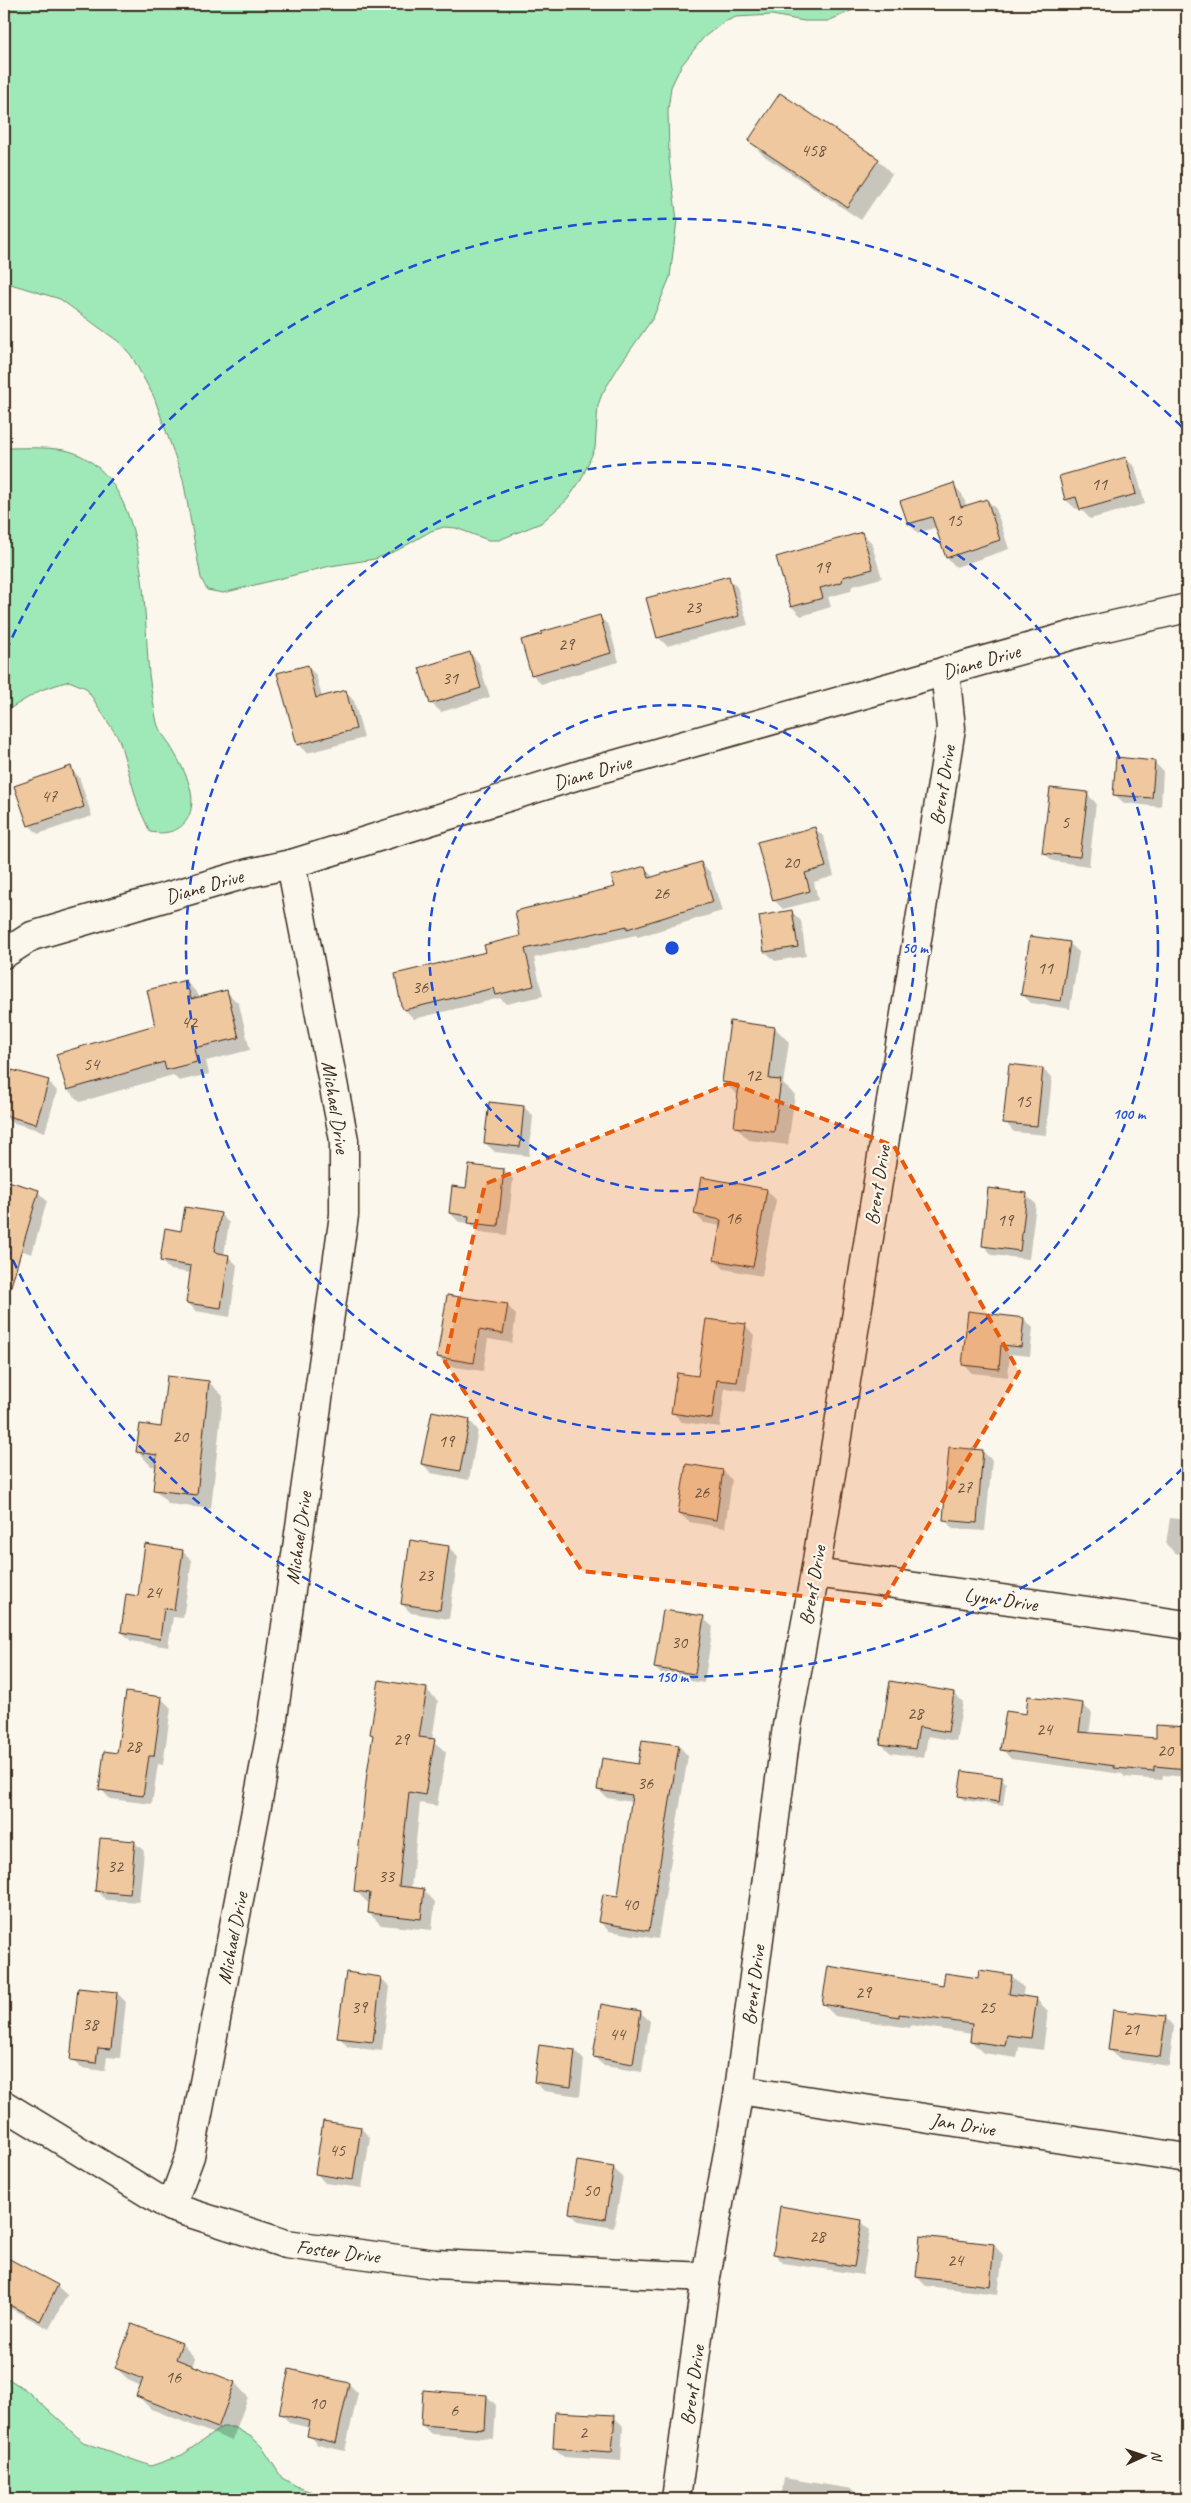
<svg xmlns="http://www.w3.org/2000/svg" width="1191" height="2503" viewBox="0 0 1191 2503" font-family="Caveat,sans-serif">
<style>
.green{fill:#9fe9b8;stroke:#6d8a6b}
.shadow{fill:#0003}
.building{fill:#efc89f;stroke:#3b2a1e}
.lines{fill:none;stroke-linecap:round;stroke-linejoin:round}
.minor-casing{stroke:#3b2a1e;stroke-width:31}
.minor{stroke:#fbf7ec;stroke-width:28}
.marked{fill:#e8590c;fill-opacity:0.2;stroke:#e8590c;stroke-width:4;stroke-dasharray:10 6;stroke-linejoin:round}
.ring{fill:none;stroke:#1d4ed8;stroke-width:2.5;stroke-dasharray:9 6}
.labels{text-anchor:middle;stroke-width:4.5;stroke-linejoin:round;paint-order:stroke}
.number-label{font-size:18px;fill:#68523e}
.street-label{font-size:20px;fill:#3b2a1e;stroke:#fbf7ec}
.centre{fill:#1d4ed8;stroke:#fbf7ec;stroke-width:2.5}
.ring-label{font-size:15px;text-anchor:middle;font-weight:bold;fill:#1d4ed8;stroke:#fbf7ec;stroke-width:4.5;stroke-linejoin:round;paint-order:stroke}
</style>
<rect width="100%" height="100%" fill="#fbf7ec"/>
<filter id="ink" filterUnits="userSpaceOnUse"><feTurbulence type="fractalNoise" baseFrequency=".02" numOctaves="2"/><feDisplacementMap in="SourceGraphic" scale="10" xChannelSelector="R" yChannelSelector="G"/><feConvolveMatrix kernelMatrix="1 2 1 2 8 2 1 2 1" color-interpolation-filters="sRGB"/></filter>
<g filter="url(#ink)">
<g class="green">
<polygon points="4,4 867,4 828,21 804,21 772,15 736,17 724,22 704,37 681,66 671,87 668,110 669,158 677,220 670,277 653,318 619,366 602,394 598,405 595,448 581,480 567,500 541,523 499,540 488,540 456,528 444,527 431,531 398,550 375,559 330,566 223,593 207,590 201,578 183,479 154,397 131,355 119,342 60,299 4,282"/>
<path d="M4 448C23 448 58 446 75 453 149 483 143 608 149 674 151 691 154 707 157 723 159 730 164 736 168 742 179 761 198 790 190 813 184 831 167 835 150 832L139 808 119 739 86 688 69 681 41 690 4 712Z"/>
<polygon points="4,2376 26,2390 83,2442 151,2466 182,2455 222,2427 234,2427 253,2438 262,2447 282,2478 300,2488 321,2495 362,2494 383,2499 4,2499"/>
</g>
<g class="shadow">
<polygon points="780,95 878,160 892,174 861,220 763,155 750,141"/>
<polygon points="1125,458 1135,467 1145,504 1090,519 1080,508 1076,509 1066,500"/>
<polygon points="953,484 962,494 967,507 987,500 996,509 1009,549 956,567 947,558 937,527 918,533 909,524"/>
<polygon points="862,533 871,542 882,578 852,586 851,591 828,597 831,607 801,616 792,607"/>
<polygon points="728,578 737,587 748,625 667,646 658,637"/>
<polygon points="600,617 609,626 619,662 541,684 532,674"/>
<polygon points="470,653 479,663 490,697 441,712 431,703"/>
<polygon points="307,666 316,675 322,697 345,691 354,701 364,738 307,753 298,744"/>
<polygon points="1154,762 1163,771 1161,807 1124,803 1114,794"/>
<polygon points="70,768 79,777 92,816 38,834 29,825"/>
<polygon points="1087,794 1096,803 1089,866 1053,861 1043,852"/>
<polygon points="814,828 824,837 834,876 814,882 818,900 783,909 774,900"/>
<polygon points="700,863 710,872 722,911 638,937 636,935 534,958 543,996 506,1004 500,998 414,1019 404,1009 487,953 616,888 644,867 654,878"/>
<polygon points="792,912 801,921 806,956 775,961 766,952"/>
<polygon points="1069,943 1079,952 1070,1009 1031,1003 1022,994"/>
<polygon points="186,981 198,994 199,998 227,992 239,1004 250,1050 206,1061 209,1074 179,1081 173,1075 80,1102 68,1090 157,1026"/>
<polygon points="775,1028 789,1042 783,1084 795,1095 788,1145 749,1140 735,1126 739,1096 723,1082"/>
<polygon points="1043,1069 1052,1078 1046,1135 1014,1132 1005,1122"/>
<polygon points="13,1072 48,1081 57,1091 45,1132 11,1122 4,1116 4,1105"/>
<polygon points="524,1107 533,1116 529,1156 495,1152 485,1143"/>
<polygon points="504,1170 513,1179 507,1235 479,1232 470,1223 459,1222 450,1213 467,1189"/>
<polygon points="6,1182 38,1192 47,1201 32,1254 4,1245"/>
<polygon points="767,1190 776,1200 762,1276 724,1269 715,1260 721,1226 704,1223 695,1214"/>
<polygon points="1026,1195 1036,1204 1029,1259 992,1255 983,1245"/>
<polygon points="220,1214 229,1223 224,1255 228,1256 237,1265 230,1317 196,1311 187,1302 192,1273 170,1270 161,1261 182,1232"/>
<polygon points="507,1305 516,1315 512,1343 488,1339 483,1371 447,1366 438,1357"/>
<polygon points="1024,1319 1033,1328 1030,1356 1010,1354 1008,1377 972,1373 963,1364"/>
<polygon points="745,1325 754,1335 746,1391 725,1388 720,1427 682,1422 673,1413 699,1377"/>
<polygon points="209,1382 223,1396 211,1509 169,1504 155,1490 157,1467 151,1466 138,1452"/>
<polygon points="469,1420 478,1430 469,1480 431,1473 422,1463"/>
<polygon points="982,1451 992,1460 985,1531 953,1529 944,1519"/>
<polygon points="723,1471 732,1480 725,1528 689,1522 679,1513"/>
<polygon points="1170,1518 1187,1520 1187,1555 1175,1553 1166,1544"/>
<polygon points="448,1547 458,1556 449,1619 411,1613 402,1604"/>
<polygon points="182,1551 192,1560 183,1618 173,1617 168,1647 131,1641 122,1632 139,1597"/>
<polygon points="703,1618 713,1627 704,1683 664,1677 655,1668"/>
<polygon points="427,1690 438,1701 432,1740 446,1752 437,1806 420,1803 411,1889 424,1890 435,1902 432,1930 381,1925 369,1913 370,1903 367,1902 355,1890 374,1737 371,1734"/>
<polygon points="954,1693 963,1702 956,1741 928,1736 924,1758 891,1753 881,1744"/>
<polygon points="161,1698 171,1708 163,1765 158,1764 152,1804 110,1799 101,1789 118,1755"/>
<polygon points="1082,1704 1092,1713 1089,1734 1157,1739 1158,1726 1187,1728 1187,1777 1163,1775 1162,1780 1125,1777 1122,1774 1011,1759 1002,1749"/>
<polygon points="643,1741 679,1746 688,1756 658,1939 609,1931 600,1922 619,1898 632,1802 607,1798 598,1789 639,1765"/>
<polygon points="1002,1779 1006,1783 1003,1806 964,1800 959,1796"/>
<polygon points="134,1842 144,1851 139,1902 106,1900 97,1891"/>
<polygon points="1012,1976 1024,1988 1022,1997 1036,1999 1048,2011 1043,2050 1019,2047 1017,2058 983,2053 971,2041 972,2034 911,2025 910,2028 835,2016 823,2004"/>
<polygon points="381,1978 390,1987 382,2051 348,2047 339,2037"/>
<polygon points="79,1989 117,1993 126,2002 120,2058 107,2057 105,2071 81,2068 71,2059"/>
<polygon points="640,2012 650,2021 642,2072 604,2066 594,2057"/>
<polygon points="1165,2017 1174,2027 1169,2066 1119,2059 1109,2050"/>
<polygon points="575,2051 584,2060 580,2096 544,2091 535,2082"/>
<polygon points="324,2123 361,2128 370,2138 362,2188 325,2183 316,2173"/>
<polygon points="613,2168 623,2177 614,2228 579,2222 570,2213"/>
<polygon points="861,2221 870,2230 863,2275 783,2263 774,2253"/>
<polygon points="994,2245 1003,2255 998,2294 926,2286 917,2277"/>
<polygon points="6,2259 57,2286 67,2295 49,2329 4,2305 4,2264"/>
<polygon points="1186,2272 1187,2272 1187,2336 1181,2329"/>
<polygon points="133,2325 182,2344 195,2358 192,2367 235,2383 248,2397 232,2441 151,2409 137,2395 141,2386 130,2381 116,2368"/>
<polygon points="290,2371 349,2384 358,2393 345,2451 318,2445 309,2436 310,2428 290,2423 281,2414"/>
<polygon points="487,2396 496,2405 494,2439 431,2434 422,2425"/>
<polygon points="614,2417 623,2426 621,2461 564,2457 554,2448"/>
<polygon points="784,2478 852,2489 861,2499 781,2499"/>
</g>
<g class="building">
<polygon points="780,93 879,159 847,207 748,141"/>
<polygon points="1126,457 1136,494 1080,510 1076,497 1065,500 1059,476"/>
<polygon points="954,483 961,507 987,499 1000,540 946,558 932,517 908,524 900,501"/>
<polygon points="862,532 873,569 843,577 842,582 820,588 823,598 791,607 776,557"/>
<polygon points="729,576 739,616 657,638 646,598"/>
<polygon points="600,615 611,653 531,675 521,640 542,634 541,632"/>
<polygon points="470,652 481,688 430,704 419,668"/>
<polygon points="308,665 316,698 346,690 356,729 297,745 277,673"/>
<polygon points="1116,757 1155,761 1152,798 1113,795"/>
<polygon points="71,766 84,807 28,826 14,786"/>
<polygon points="1050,788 1088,792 1080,857 1042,853"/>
<polygon points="815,827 826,867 805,873 810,891 773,901 757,842"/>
<polygon points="701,862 713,902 627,929 627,926 525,949 534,986 496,995 494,988 404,1010 401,1005 395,974 486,952 484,945 520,936 515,911 615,887 611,876 645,866 649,878"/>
<polygon points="792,910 798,947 764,952 759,916"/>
<polygon points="1030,936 1070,942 1061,1001 1021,995"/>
<polygon points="186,980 191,999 227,990 239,1038 194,1048 197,1062 166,1070 164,1062 67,1090 56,1054 155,1025 147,990"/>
<polygon points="730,1021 775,1027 769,1079 781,1080 774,1132 734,1127 739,1085 722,1082"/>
<polygon points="1009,1064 1043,1068 1037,1126 1003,1123"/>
<polygon points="12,1070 49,1080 36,1124 4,1115 4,1101"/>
<polygon points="489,1102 524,1106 520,1147 484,1143"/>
<polygon points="469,1165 504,1169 498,1226 468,1223 469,1216 449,1213 452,1186 466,1188"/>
<polygon points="701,1177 767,1189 753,1267 714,1260 721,1220 694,1214"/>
<polygon points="4,1180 39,1190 11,1286 4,1285"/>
<polygon points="988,1188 1027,1193 1020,1251 982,1246"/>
<polygon points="185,1207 221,1213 214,1252 229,1255 221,1308 186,1303 191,1266 160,1261 165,1228 181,1231"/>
<polygon points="447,1295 508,1304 503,1334 479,1330 474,1363 437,1357"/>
<polygon points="968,1311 1024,1318 1021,1347 1001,1345 999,1369 962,1365"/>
<polygon points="706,1319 746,1324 737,1382 717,1380 712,1419 671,1413 677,1373 698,1376"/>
<polygon points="167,1376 209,1381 197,1495 153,1490 157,1455 136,1452 140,1424 161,1427"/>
<polygon points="432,1411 470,1419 460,1471 421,1464"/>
<polygon points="949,1447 983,1450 977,1523 943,1520"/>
<polygon points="686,1464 723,1470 716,1520 678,1513"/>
<polygon points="410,1540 449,1546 440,1610 401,1604"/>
<polygon points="145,1544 183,1550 174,1610 164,1608 160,1639 121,1632 126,1594 138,1596"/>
<polygon points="663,1610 704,1616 695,1674 654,1668"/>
<polygon points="379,1680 427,1688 419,1737 435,1739 425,1795 409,1792 399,1886 424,1889 421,1919 368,1913 370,1893 354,1891 367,1773 373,1735 370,1734"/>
<polygon points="890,1681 954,1692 948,1732 919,1727 915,1749 880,1744"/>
<polygon points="126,1692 162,1697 154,1756 149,1756 143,1796 99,1790 104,1751 117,1753"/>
<polygon points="1028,1696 1083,1703 1079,1732 1156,1738 1156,1725 1187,1727 1187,1769 1154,1766 1154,1771 1114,1768 1115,1766 1000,1750 1006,1711 1026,1714"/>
<polygon points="642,1740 679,1745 649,1931 598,1922 603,1894 618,1896 632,1795 597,1790 602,1758 638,1764"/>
<polygon points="962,1771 1002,1777 999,1802 958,1796"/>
<polygon points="100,1838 135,1841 130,1894 95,1891"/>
<polygon points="828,1966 943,1985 945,1973 978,1978 979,1970 1012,1975 1009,1994 1037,1998 1031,2038 1007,2035 1005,2046 970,2041 972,2024 899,2014 899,2017 822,2004"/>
<polygon points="346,1972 381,1977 373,2042 337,2038"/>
<polygon points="78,1988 117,1992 111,2049 98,2048 96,2063 70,2060"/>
<polygon points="601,2004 641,2011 633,2064 593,2057"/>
<polygon points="1113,2010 1166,2016 1160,2057 1108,2050"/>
<polygon points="539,2045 575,2050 571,2087 534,2082"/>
<polygon points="323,2121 361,2127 353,2180 315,2174"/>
<polygon points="577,2161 614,2167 605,2219 569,2213"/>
<polygon points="780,2206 862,2220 854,2267 773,2254"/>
<polygon points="920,2236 994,2244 990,2286 916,2277"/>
<polygon points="4,2256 58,2285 40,2321 4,2302"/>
<polygon points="132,2324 182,2343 176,2359 235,2382 218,2428 136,2396 143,2379 115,2368"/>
<polygon points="289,2369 349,2383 336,2443 307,2436 310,2421 279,2414"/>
<polygon points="423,2390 487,2395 485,2430 421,2425"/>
<polygon points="555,2412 615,2415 612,2452 553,2448"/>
</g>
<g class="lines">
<defs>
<g id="minor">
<polyline points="4,954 32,936 249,873 291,864 582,774 1084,632 1187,608"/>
<polyline points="815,1573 1187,1625"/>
<polyline points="739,2090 1187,2158"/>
<polyline points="4,2105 171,2207 286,2244 435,2264 706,2277"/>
<polyline points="171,2207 190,2156 271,1732 344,1215 344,1140 291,864"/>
<polyline points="676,2499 706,2277 739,2090 787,1726 815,1573 951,728 945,671"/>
</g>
</defs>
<use href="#minor" class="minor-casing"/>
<use href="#minor" class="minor"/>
</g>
</g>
<path class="marked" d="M730 1083 894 1146 1019 1372 881 1605 582 1571 445 1362 485 1184Z"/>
<g class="ring">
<circle cx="672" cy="948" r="243"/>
<circle cx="672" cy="948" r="486"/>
<path d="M1183 1468A729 729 0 0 1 6 1245M6 651A729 729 0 0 1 1183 428"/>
</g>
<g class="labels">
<g class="number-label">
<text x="813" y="156">458</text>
<text x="1099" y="490">11</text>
<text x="954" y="526">15</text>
<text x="822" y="573">19</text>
<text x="693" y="613">23</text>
<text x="566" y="650">29</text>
<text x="450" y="684">31</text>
<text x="49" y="802">47</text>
<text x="1065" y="828">5</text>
<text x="791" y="868">20</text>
<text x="661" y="899">26</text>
<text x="1045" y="974">11</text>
<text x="420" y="993">36</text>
<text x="189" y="1028">42</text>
<text x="91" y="1070">54</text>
<text x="753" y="1081">12</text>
<text x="1023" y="1107">15</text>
<text x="733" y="1224">16</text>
<text x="1005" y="1226">19</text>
<text x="180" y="1442">20</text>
<text x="446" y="1447">19</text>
<text x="964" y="1493">27</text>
<text x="701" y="1498">26</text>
<text x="425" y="1581">23</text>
<text x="153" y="1598">24</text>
<text x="679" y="1648">30</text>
<text x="915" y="1719">28</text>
<text x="1044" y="1735">24</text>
<text x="401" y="1745">29</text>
<text x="133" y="1752">28</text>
<text x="1165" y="1756">20</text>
<text x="645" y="1789">36</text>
<text x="115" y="1872">32</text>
<text x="386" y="1882">33</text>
<text x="630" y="1910">40</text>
<text x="863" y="1998">29</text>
<text x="359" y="2013">39</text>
<text x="987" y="2013">25</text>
<text x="90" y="2030">38</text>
<text x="1131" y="2035">21</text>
<text x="617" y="2040">44</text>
<text x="337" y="2156">45</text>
<text x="591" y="2196">50</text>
<text x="817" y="2242">28</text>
<text x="955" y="2266">24</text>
<text x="173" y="2383">16</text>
<text x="317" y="2409">10</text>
<text x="454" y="2416">6</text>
<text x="583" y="2438">2</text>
</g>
<g class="street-label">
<text transform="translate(981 661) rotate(-16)" y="7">Diane Drive</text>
<text transform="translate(592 772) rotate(-16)" y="7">Diane Drive</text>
<text transform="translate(942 785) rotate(-81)" y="7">Brent Drive</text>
<text transform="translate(204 886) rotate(-16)" y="7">Diane Drive</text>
<text transform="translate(336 1107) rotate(81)" y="7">Michael Drive</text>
<text transform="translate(877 1185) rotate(-81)" y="7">Brent Drive</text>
<text transform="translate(298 1538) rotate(-82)" y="7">Michael Drive</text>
<text transform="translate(812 1585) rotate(-80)" y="7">Brent Drive</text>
<text transform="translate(1001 1599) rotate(8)" y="7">Lynn Drive</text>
<text transform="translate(232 1938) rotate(-79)" y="7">Michael Drive</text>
<text transform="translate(753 1985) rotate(-83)" y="7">Brent Drive</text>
<text transform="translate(963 2124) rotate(9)" y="7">Jan Drive</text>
<text transform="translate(338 2251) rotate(7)" y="7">Foster Drive</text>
<text transform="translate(692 2385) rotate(-82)" y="7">Brent Drive</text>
</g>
</g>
<circle cx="672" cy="948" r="8" class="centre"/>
<g class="ring-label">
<text x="915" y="953">50 m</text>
<text x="1129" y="1119">100 m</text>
<text x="672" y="1682">150 m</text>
</g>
<rect width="1191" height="2503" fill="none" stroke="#fbf7ec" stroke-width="20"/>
<rect x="10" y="10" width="1171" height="2483" fill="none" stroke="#3b2a1e" stroke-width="2" filter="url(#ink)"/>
<g transform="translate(1144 2456) rotate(87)" stroke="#fbf7ec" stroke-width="4" paint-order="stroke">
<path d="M0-4L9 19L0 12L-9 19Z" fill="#3b2a1e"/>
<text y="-8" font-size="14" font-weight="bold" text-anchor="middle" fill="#3b2a1e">N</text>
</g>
</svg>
